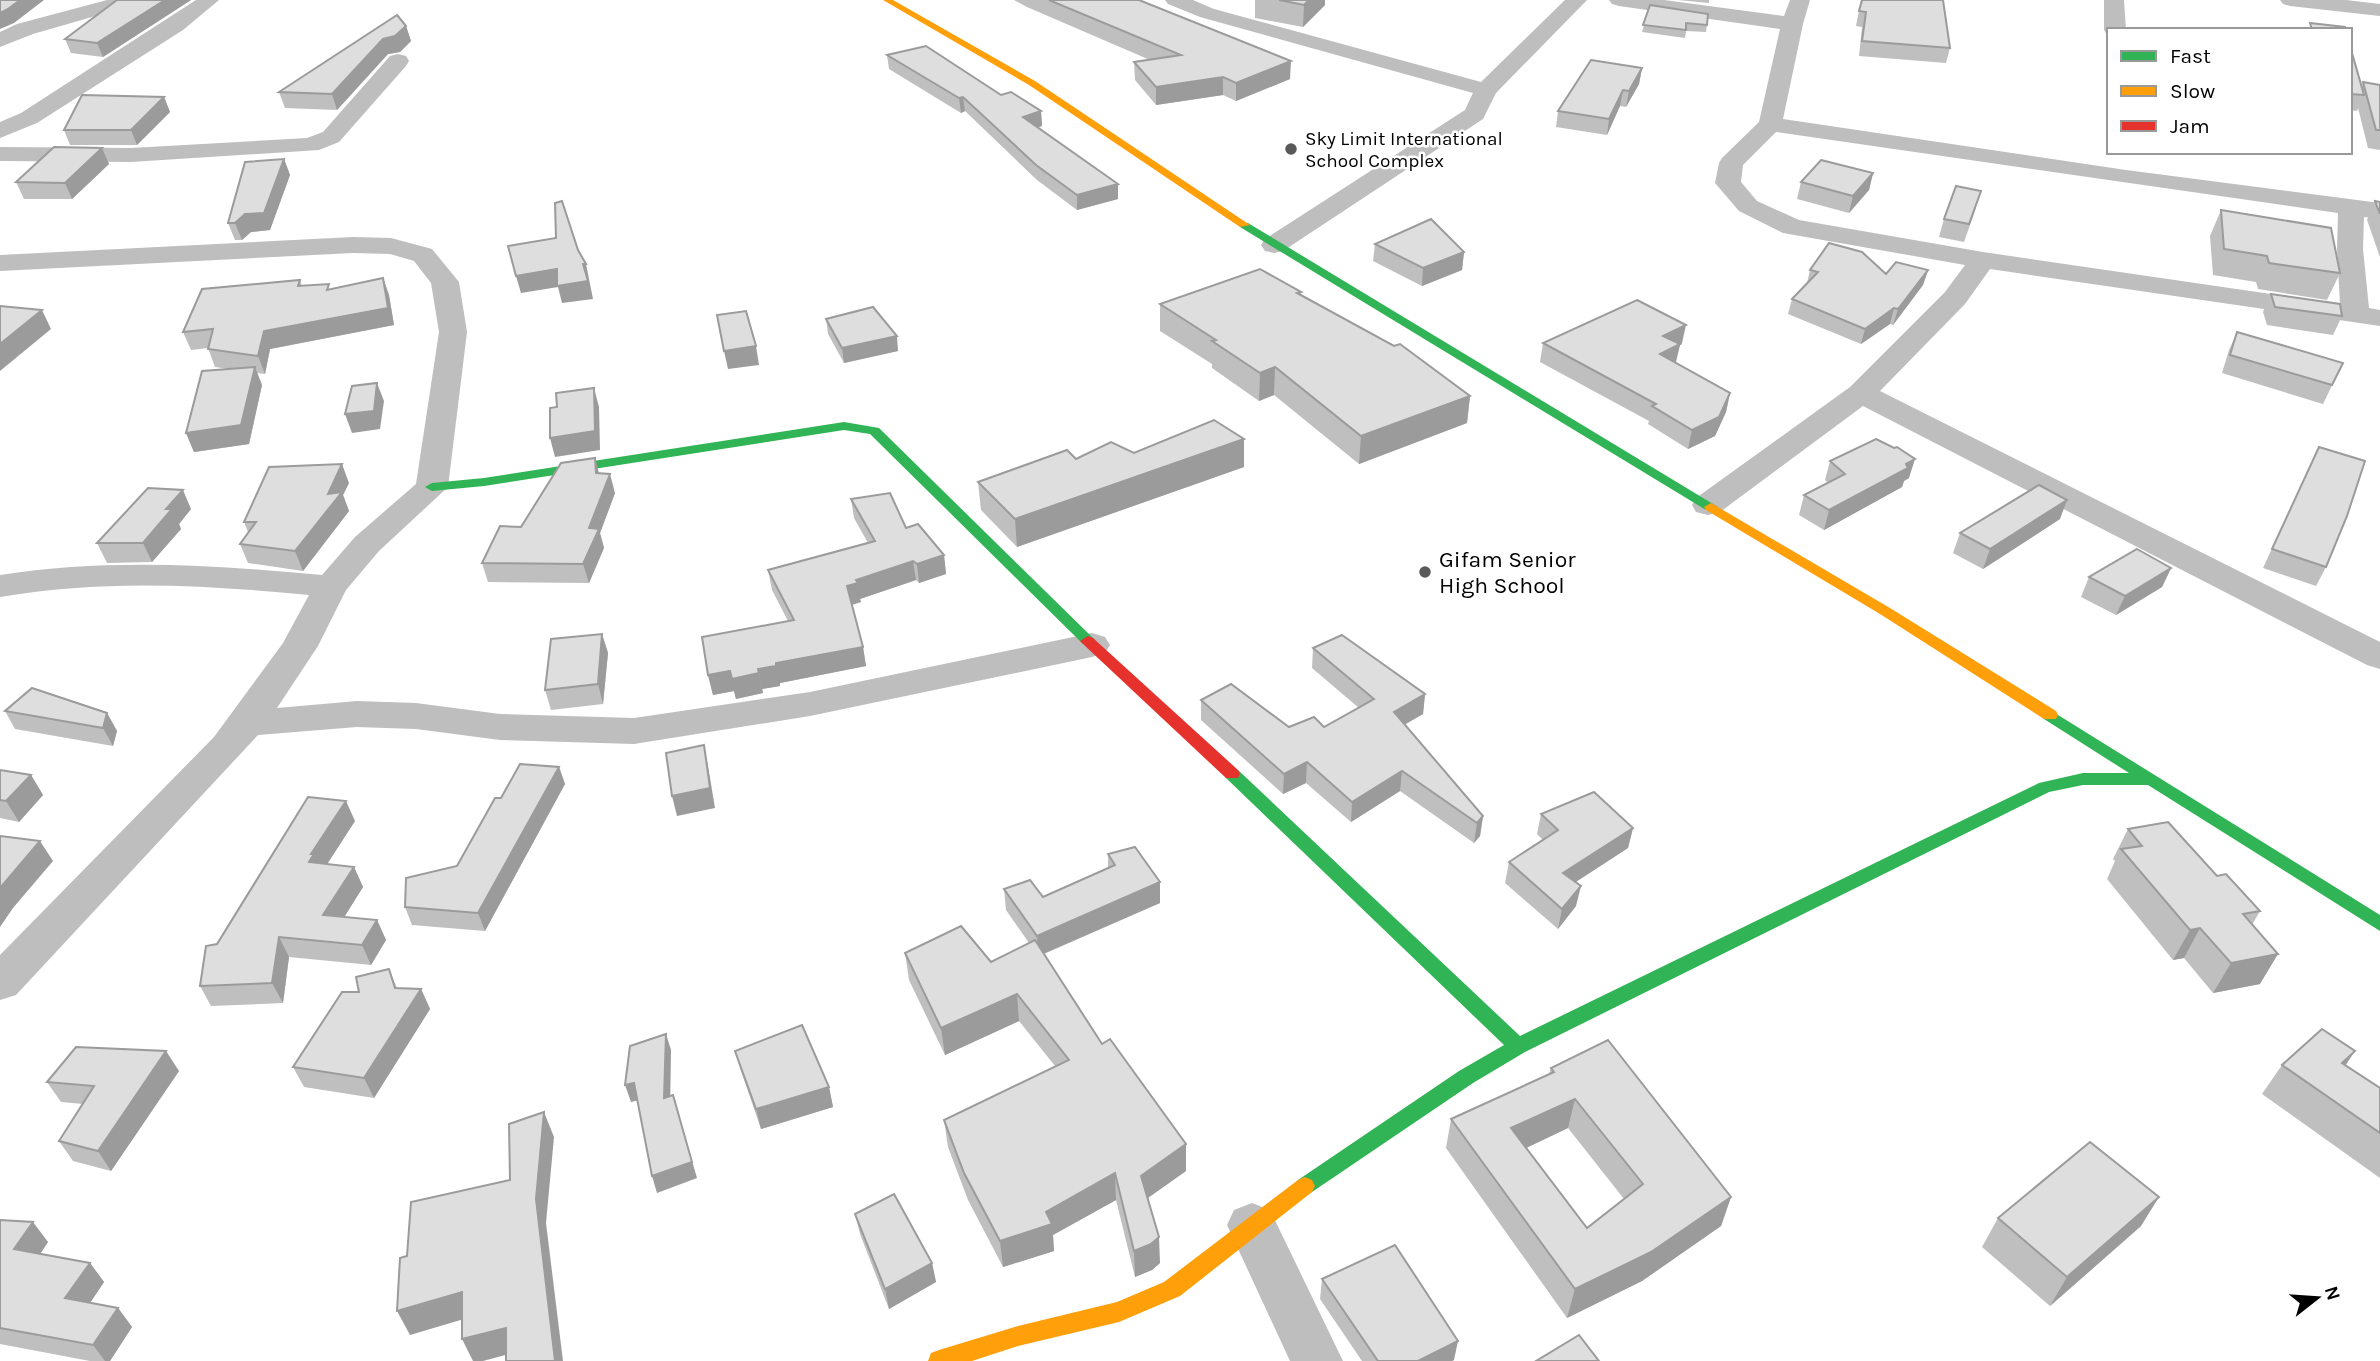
<svg xmlns="http://www.w3.org/2000/svg" width="2380" height="1361" viewBox="0 0 2380 1361" font-family="Karla,sans-serif">
<style>
.lines{fill:none;stroke-linecap:round;stroke-linejoin:round}
.street{fill:#bebebe;fill-rule:evenodd}
.fast{fill:#30b455;fill-rule:evenodd}
.slow{fill:#ff9f0a;fill-rule:evenodd}
.jam{fill:#e5322d;fill-rule:evenodd}
.wall{fill:#bfbfbf;fill-rule:evenodd}
.shaded-wall{fill:#9b9b9b}
.building{fill:#dedede;stroke:#9b9b9b;stroke-width:2;fill-rule:evenodd}
.poi-dot{fill:#595959;stroke:#fff;stroke-width:2.5}
.labels{text-anchor:middle;stroke-width:5;stroke-linejoin:round;paint-order:stroke}
.far-poi-label{font-size:19px;fill:#000;stroke:#fff;text-anchor:start}
.poi-label{font-size:23px;fill:#000;stroke:#fff;text-anchor:start}
</style>
<rect width="100%" height="100%" fill="#fff"/>
<g class="lines">
<g class="street">
<polygon points="107,0 140,0 137,4 33,34 0,47 0,32 17,24"/>
<polygon points="196,0 219,0 183,30 37,123 0,138 0,122 21,113"/>
<polygon points="1165,0 1193,0 1214,9 1481,82 1565,0 1587,0 1496,93 1483,119 1283,251 1274,253 1265,251 1261,245 1265,239 1465,110 1473,93 1200,17 1168,4"/>
<path d="M1609 0H1664L1784 16 1790 0H1810L1803 24 1783 119 2126 170 2380 203V219L2364 217 2363 249 2369 308 2380 310V326L1990 269 1965 304 1880 391 2380 642V669L2367 665 1863 406 1720 512 1708 515 1696 512 1692 505 1696 498 1850 387 1945 292 1965 265 1783 233 1739 211 1715 183 1719 163 1722 158 1759 122 1780 29 1619 6 1612 4ZM1776 132 2338 213 2337 249 2340 304 1983 252 1799 220 1757 201 1741 182 1743 165Z"/>
<polygon points="2104,0 2124,0 2126,30 2109,30 2107,35 2104,30"/>
<polygon points="2280,0 2346,0 2380,4 2380,16 2290,6 2283,4"/>
<polygon points="398,54 406,56 409,61 406,66 339,142 319,150 131,162 0,161 0,147 131,148 307,138 323,132 390,56"/>
<path d="M353 237 391 238 432 249 459 282 467 332 448 487 379 551 346 590 318 646 277 708 357 701 416 703 500 714 634 718 810 692 1092 633 1105 637 1110 645 1105 653 1092 657 810 716 634 744 500 740 416 729 357 727 258 735 16 995 0 1000V955L214 737 283 643 309 595C205 585 104 579 0 597V575C108 558 214 565 322 575L355 537 416 484 439 332 431 283 414 261 390 254 353 253 0 271V255Z"/>
<polygon points="1252,1203 1270,1210 1343,1361 1290,1361 1227,1225 1234,1210"/>
</g>
<g class="fast">
<polygon points="1240,223 1248,223 1718,507 1716,510 1706,510 1240,227"/>
<polygon points="844,422 879,428 1093,638 1096,641 1093,644 1083,644 870,434 844,430 484,486 432,491 425,487 432,483 484,478"/>
<polygon points="2050,710 2380,915 2380,931 2148,785 2083,785 2049,792 1525,1052 1473,1083 1312,1192 1305,1195 1298,1192 1295,1186 1298,1180 1459,1071 1504,1045 1226,778 1224,774 1226,770 1238,770 1520,1036 2039,783 2083,773 2129,773 2044,719 2042,715"/>
</g>
<g class="slow">
<polygon points="883,0 893,0 1035,81 1250,225 1240,227 1029,85"/>
<polygon points="1711,503 1890,608 2056,711 2058,715 2056,719 2044,719 1880,614 1706,510 1704,507"/>
<polygon points="1305,1177 1312,1180 1315,1186 1312,1192 1180,1296 1119,1322 1018,1346 972,1361 928,1361 931,1353 939,1350 1018,1326 1117,1302 1164,1282 1298,1180"/>
</g>
<polygon class="jam" points="1088,636 1093,638 1238,770 1240,774 1238,778 1226,778 1083,644 1080,641"/>
</g>
<g class="wall">
<polygon points="117,0 191,0 103,57 71,53 65,39"/>
<polygon points="1014,0 1139,0 1290,79 1236,101 1223,95 1156,105 1135,80 1134,62 1150,60 1027,7"/>
<polygon points="1255,0 1325,0 1325,5 1303,27 1255,18"/>
<polygon points="1678,0 1709,0 1709,3"/>
<polygon points="1861,0 1943,0 1950,48 1946,63 1859,56 1862,27 1856,26"/>
<polygon points="1650,5 1707,25 1706,32 1686,31 1685,38 1642,32"/>
<polygon points="406,26 411,41 400,52 388,54 337,110 285,108 279,92"/>
<polygon points="2350,46 2362,87 2363,82 2380,85 2380,151 2380,150 2368,148 2358,108 2357,111 2350,110"/>
<polygon points="887,55 1001,95 1041,111 1042,126 1038,127 1118,199 1077,210 1037,180 965,111 961,113 889,69"/>
<polygon points="1642,68 1639,84 1626,107 1620,106 1607,135 1556,127 1558,111"/>
<polygon points="164,97 170,112 137,145 70,145 64,130"/>
<polygon points="102,148 109,164 72,199 24,199 16,182"/>
<polygon points="284,159 290,175 270,230 251,232 242,240 235,240 228,223"/>
<polygon points="1873,173 1869,190 1849,213 1797,199 1801,182"/>
<polygon points="2375,201 2380,202 2380,257 2367,220"/>
<polygon points="1976,208 1964,242 1939,237 1944,219"/>
<polygon points="2221,210 2340,273 2327,300 2258,289 2256,282 2213,275 2210,236"/>
<polygon points="1375,244 1464,252 1462,270 1422,286 1373,261"/>
<polygon points="1810,270 1886,274 1928,270 1923,285 1893,325 1890,324 1861,344 1788,314 1792,299 1807,283"/>
<polygon points="383,278 389,295 394,325 270,349 265,374 257,373 262,385 249,444 194,452 186,433 229,369 215,367 208,348 191,350 183,332 300,280 302,286 331,289"/>
<polygon points="1301,292 1301,295 1470,396 1467,423 1359,464 1274,395 1259,401 1212,368 1212,364 1160,331 1160,304"/>
<polygon points="2271,294 2342,316 2333,335 2267,325 2263,312"/>
<polygon points="826,319 898,351 844,363 828,334"/>
<polygon points="2237,332 2343,363 2323,404 2222,373 2229,350"/>
<polygon points="1543,343 1682,343 1680,345 1675,362 1730,393 1726,412 1715,436 1688,449 1648,424 1649,421 1540,362"/>
<polygon points="2319,447 2326,567 2316,586 2263,568"/>
<polygon points="1134,453 1244,467 1017,547 981,510 978,482 1076,459"/>
<polygon points="1830,461 1909,478 1904,481 1902,487 1824,530 1799,515 1804,495 1828,483 1825,480"/>
<polygon points="599,473 615,493 600,533 604,548 589,583 488,582 482,563 521,527"/>
<polygon points="349,483 343,495 349,511 303,571 248,563 240,544 248,532 244,522"/>
<polygon points="851,499 906,528 944,555 946,574 919,583 916,580 860,599 861,602 852,605 863,647 866,666 780,683 780,686 762,689 763,693 736,699 734,691 713,695 708,675 788,621 772,590 768,570 868,543 854,518"/>
<polygon points="191,509 179,524 181,529 152,562 107,563 97,543"/>
<polygon points="2060,519 1983,569 1953,553 1960,533"/>
<polygon points="2171,568 2162,587 2116,615 2081,597 2089,577"/>
<polygon points="602,634 608,653 603,704 551,710 545,690"/>
<polygon points="1313,648 1425,694 1423,714 1405,724 1483,816 1480,836 1474,843 1400,791 1351,822 1306,783 1283,794 1201,720 1201,700 1289,727 1324,727 1359,708 1312,668"/>
<polygon points="5,711 107,713 117,731 113,746 15,729"/>
<polygon points="559,767 565,784 485,931 412,925 405,907 457,866 501,798"/>
<polygon points="0,770 31,775 43,795 19,822 0,818"/>
<polygon points="1541,814 1633,828 1628,848 1575,882 1576,906 1558,929 1505,883 1509,862 1543,840 1537,834"/>
<polygon points="355,821 327,864 354,867 363,887 344,917 377,920 386,940 371,965 289,957 283,1003 211,1006 200,986 217,944"/>
<polygon points="2128,829 2217,876 2260,911 2252,925 2260,984 2213,993 2184,958 2173,960 2107,879 2115,861 2113,859"/>
<polygon points="1108,854 1160,882 1160,903 1044,954 1102,1044 1186,1144 1186,1171 1148,1198 1160,1263 1152,1270 1135,1277 1116,1200 1053,1235 1054,1251 1003,1267 968,1200 948,1147 944,1120 1055,1066 1019,1021 945,1055 909,980 905,953 991,962 1029,943 1006,910 1004,889 1043,897 1108,868"/>
<polygon points="389,969 397,988 421,989 430,1009 374,1098 304,1087 293,1067 359,992"/>
<polygon points="735,1051 829,1087 833,1107 761,1129 741,1071"/>
<polygon points="2282,1065 2346,1065 2380,1088 2380,1178 2262,1094"/>
<path d="M1551 1068 1731 1197 1721 1226 1642 1281 1567 1318 1446 1148 1451 1119 1549 1074ZM1568 1128 1624 1199 1587 1228 1526 1148Z"/>
<polygon points="179,1071 111,1171 73,1161 59,1141 83,1104 61,1102 47,1082"/>
<polygon points="855,1214 932,1263 936,1282 889,1309 860,1234"/>
<polygon points="1998,1218 2141,1226 2050,1306 1982,1247"/>
<polygon points="0,1220 48,1242 40,1254 90,1263 104,1282 90,1303 118,1308 132,1327 110,1361 90,1361 0,1344"/>
<polygon points="1322,1279 1454,1360 1452,1361 1362,1361 1320,1299"/>
</g>
<g class="shaded-wall">
<polygon points="20,0 44,0 14,23 0,29 0,13"/>
<polygon points="165,0 191,0 103,57 97,43"/>
<polygon points="1309,0 1325,0 1325,5 1303,27 1304,5"/>
<polygon points="406,26 411,41 400,52 388,54 337,110 332,94 383,39"/>
<polygon points="1291,61 1290,79 1236,101 1236,83"/>
<polygon points="1642,68 1639,84 1626,107 1629,91"/>
<polygon points="1223,77 1223,95 1156,105 1156,87"/>
<polygon points="1623,90 1620,106 1607,135 1609,119"/>
<polygon points="164,97 170,112 137,145 131,130"/>
<polygon points="963,97 965,111 961,113 959,98"/>
<polygon points="1041,111 1042,126 1024,132 1023,117"/>
<polygon points="102,148 109,164 72,199 65,183"/>
<polygon points="284,159 290,175 270,230 251,232 242,240 235,223"/>
<polygon points="1873,173 1869,190 1849,213 1853,196"/>
<polygon points="1118,184 1118,199 1077,210 1077,195"/>
<polygon points="1464,252 1462,270 1422,286 1423,268"/>
<polygon points="586,264 593,299 562,303 558,287 521,293 516,276"/>
<polygon points="1928,270 1923,285 1893,325 1898,309"/>
<polygon points="383,278 389,295 394,325 270,349 265,374 258,356 264,331"/>
<polygon points="1894,308 1890,324 1861,344 1865,329"/>
<polygon points="42,310 51,329 0,371 0,344"/>
<polygon points="1686,325 1682,343 1680,345 1676,362 1657,372 1663,336"/>
<polygon points="897,336 898,351 844,363 842,348"/>
<polygon points="756,346 759,365 728,369 724,351"/>
<polygon points="255,367 262,385 249,444 194,452 186,433"/>
<polygon points="1275,367 1274,395 1259,401 1260,373"/>
<polygon points="377,383 384,401 380,429 352,433 345,414"/>
<polygon points="594,388 599,407 600,450 555,457 550,438"/>
<polygon points="1730,393 1726,412 1715,436 1688,449 1692,430"/>
<polygon points="1470,396 1467,423 1359,464 1361,436"/>
<polygon points="1244,439 1244,467 1017,547 1015,519"/>
<polygon points="595,458 600,477 596,473"/>
<polygon points="1915,459 1909,478 1904,481 1902,487 1824,530 1829,510"/>
<polygon points="342,464 349,483 343,495 349,511 303,571 295,551 328,494"/>
<polygon points="610,474 615,493 600,533 604,548 589,583 583,564 589,528"/>
<polygon points="183,490 191,509 179,524 181,529 152,562 143,543 166,509"/>
<polygon points="2067,500 2060,519 1983,569 1990,549"/>
<polygon points="944,555 946,574 919,583 917,564"/>
<polygon points="913,561 916,580 860,599 861,602 850,605 847,586 856,580"/>
<polygon points="2171,568 2162,587 2116,615 2125,596"/>
<polygon points="602,634 608,653 603,704 598,684"/>
<polygon points="863,647 866,666 780,683 780,686 762,689 758,669 776,663"/>
<polygon points="730,671 759,673 763,693 736,699 734,691 713,695 708,675"/>
<polygon points="1425,694 1423,714 1392,732 1394,712"/>
<polygon points="107,713 117,731 113,746 103,728"/>
<polygon points="704,745 708,766 715,808 677,816 672,796"/>
<polygon points="1307,762 1306,783 1283,794 1284,774"/>
<polygon points="559,767 565,784 485,931 478,913"/>
<polygon points="1402,771 1400,791 1351,822 1352,802"/>
<polygon points="31,775 43,795 19,822 6,801"/>
<polygon points="346,801 355,821 322,872 309,862 311,854"/>
<polygon points="1483,816 1480,836 1474,843 1477,823"/>
<polygon points="1633,828 1628,848 1559,893 1563,873"/>
<polygon points="40,841 53,861 13,908 0,927 0,888"/>
<polygon points="354,867 363,887 333,935 323,915"/>
<polygon points="1160,882 1160,903 1038,956 1037,936"/>
<polygon points="1581,886 1576,906 1558,929 1562,909"/>
<polygon points="377,920 386,940 371,965 362,945"/>
<polygon points="2200,928 2184,958 2173,960 2190,930"/>
<polygon points="279,937 289,957 283,1003 272,983"/>
<polygon points="2278,954 2260,984 2213,993 2231,963"/>
<polygon points="421,989 430,1009 374,1098 364,1078"/>
<polygon points="1017,994 1019,1021 945,1055 941,1028"/>
<polygon points="666,1034 671,1050 670,1114 664,1098"/>
<polygon points="166,1051 179,1071 111,1171 98,1151"/>
<polygon points="2355,1051 2335,1081 2342,1063"/>
<polygon points="634,1083 639,1100 631,1102 625,1085"/>
<polygon points="829,1087 833,1107 761,1129 756,1109"/>
<polygon points="673,1095 697,1178 657,1193 652,1176"/>
<polygon points="1575,1099 1568,1128 1505,1158 1511,1128"/>
<polygon points="544,1112 554,1137 546,1223 563,1361 555,1361 536,1199"/>
<polygon points="1186,1144 1186,1171 1142,1202 1141,1176"/>
<polygon points="1115,1173 1116,1200 1053,1235 1054,1251 1003,1267 1000,1241 1046,1212"/>
<polygon points="1731,1197 1721,1226 1642,1281 1567,1318 1575,1289"/>
<polygon points="2159,1197 2141,1226 2050,1306 2067,1277"/>
<polygon points="33,1222 48,1242 30,1269 14,1249"/>
<polygon points="1159,1237 1160,1263 1152,1270 1135,1277 1134,1251"/>
<polygon points="90,1263 104,1282 80,1318 65,1298"/>
<polygon points="932,1263 936,1282 889,1309 885,1289"/>
<polygon points="462,1292 474,1316 410,1335 397,1311"/>
<polygon points="118,1308 132,1327 110,1361 105,1361 93,1345"/>
<polygon points="506,1328 517,1352 483,1361 473,1361 462,1339"/>
<polygon points="1458,1341 1454,1360 1452,1361 1418,1361"/>
</g>
<g class="building">
<polygon points="0,0 20,0 8,9 0,13"/>
<polygon points="117,0 165,0 97,43 65,39"/>
<polygon points="1049,0 1139,0 1291,61 1236,83 1223,77 1156,87 1134,62 1181,55"/>
<polygon points="1279,0 1309,0 1304,5"/>
<polygon points="1862,0 1943,0 1950,48 1862,41 1866,12 1859,11"/>
<polygon points="1650,5 1708,14 1707,25 1686,23 1686,30 1643,25"/>
<polygon points="397,15 406,26 395,36 383,39 332,94 279,92"/>
<polygon points="2310,23 2345,27 2346,30 2312,30"/>
<polygon points="926,46 1001,95 1011,92 1041,111 1023,117 1118,184 1077,195 1036,165 963,97 959,98 887,55"/>
<polygon points="2350,46 2364,95 2350,94"/>
<polygon points="1591,60 1642,68 1629,91 1623,90 1609,119 1558,111"/>
<polygon points="2363,82 2380,85 2380,130 2376,130"/>
<polygon points="82,95 164,97 131,130 64,130"/>
<polygon points="54,147 102,148 65,183 16,182"/>
<polygon points="284,159 264,213 245,214 235,223 228,223 245,162"/>
<polygon points="1821,160 1873,173 1853,196 1801,182"/>
<polygon points="1956,186 1981,191 1969,224 1944,219"/>
<polygon points="562,201 578,250 586,264 583,264 588,281 557,286 557,269 516,276 508,246 556,238 555,203"/>
<polygon points="2375,201 2380,202 2380,214"/>
<polygon points="2221,210 2331,228 2340,273 2269,263 2267,256 2224,249"/>
<polygon points="1431,219 1464,252 1423,268 1375,244"/>
<polygon points="1829,243 1862,252 1886,274 1896,262 1928,270 1898,309 1894,308 1865,329 1792,299 1818,272 1810,270"/>
<polygon points="1260,269 1301,292 1297,293 1394,346 1400,344 1470,396 1361,436 1275,367 1260,373 1212,341 1216,340 1160,304"/>
<polygon points="383,278 388,308 264,331 258,356 208,349 213,329 183,332 202,289 300,280 298,286 329,284 327,290"/>
<polygon points="2271,294 2340,304 2342,316 2275,307"/>
<polygon points="1637,300 1686,325 1663,336 1680,344 1660,354 1730,393 1719,417 1692,430 1652,406 1656,404 1543,343"/>
<polygon points="0,306 42,310 0,344"/>
<polygon points="873,307 897,336 842,348 826,319"/>
<polygon points="746,311 756,346 724,351 717,315"/>
<polygon points="2237,332 2343,363 2332,385 2230,355"/>
<polygon points="255,367 241,425 186,433 202,371"/>
<polygon points="377,383 374,411 345,414 352,386"/>
<polygon points="594,388 595,431 550,438 550,408 557,407 556,393"/>
<polygon points="1214,420 1244,439 1015,519 978,482 1067,450 1076,459 1111,442 1134,453"/>
<polygon points="1876,439 1894,448 1897,447 1915,459 1906,464 1908,468 1829,510 1804,495 1845,474 1830,461"/>
<polygon points="2319,447 2365,461 2347,516 2326,567 2272,549"/>
<polygon points="595,458 596,473 610,474 589,528 599,529 583,564 482,563 500,526 521,527 561,463"/>
<polygon points="342,464 328,494 342,492 295,551 240,544 256,522 244,522 269,467"/>
<polygon points="2039,485 2067,500 1990,549 1960,533"/>
<polygon points="148,488 183,490 166,509 172,509 143,543 97,543"/>
<polygon points="890,493 906,528 918,524 944,555 917,564 913,561 856,580 858,583 847,586 863,647 776,663 776,666 758,669 759,673 732,679 730,671 708,675 702,637 794,620 768,570 875,541 851,499"/>
<polygon points="2137,549 2171,568 2125,596 2089,577"/>
<polygon points="602,634 598,684 545,690 551,639"/>
<polygon points="1342,635 1425,694 1394,712 1483,816 1477,823 1402,771 1352,802 1307,762 1284,774 1201,700 1231,684 1289,727 1314,717 1324,727 1374,699 1313,648"/>
<polygon points="32,688 107,713 103,728 5,711"/>
<polygon points="704,745 710,788 672,796 666,753"/>
<polygon points="520,764 559,767 478,913 405,907 406,878 457,866 495,798 501,798"/>
<polygon points="0,770 31,775 6,801 0,800"/>
<polygon points="1594,792 1633,828 1563,873 1581,886 1562,909 1509,862 1558,830 1541,814"/>
<polygon points="308,797 346,801 311,854 314,854 309,862 354,867 323,915 377,920 362,945 279,937 272,983 200,986 206,946 217,944"/>
<polygon points="2168,822 2217,876 2226,874 2260,911 2243,914 2278,954 2231,963 2200,928 2190,930 2121,849 2142,846 2128,829"/>
<polygon points="0,836 40,841 0,888"/>
<polygon points="1135,847 1160,882 1037,936 1004,889 1030,880 1043,897 1115,865 1108,854"/>
<polygon points="961,926 991,962 1035,940 1102,1044 1110,1039 1186,1144 1141,1176 1159,1237 1151,1244 1134,1251 1115,1173 1046,1212 1052,1224 1000,1241 964,1173 944,1120 1069,1060 1017,994 941,1028 905,953"/>
<polygon points="389,969 395,988 421,989 364,1078 293,1067 342,992 359,992 356,977"/>
<polygon points="802,1025 829,1087 756,1109 735,1051"/>
<polygon points="2322,1029 2355,1051 2342,1063 2380,1088 2380,1133 2282,1065"/>
<polygon points="666,1034 664,1098 673,1095 692,1162 652,1176 634,1083 625,1085 630,1046"/>
<path d="M1608 1040 1731 1197 1651 1252 1575 1289 1451 1119 1554 1072 1551 1068ZM1575 1099 1643 1184 1587 1228 1511 1128Z"/>
<polygon points="76,1047 166,1051 98,1151 59,1141 94,1086 47,1082"/>
<polygon points="544,1112 536,1199 555,1361 506,1361 506,1328 462,1339 462,1292 397,1311 400,1258 407,1256 411,1202 510,1180 509,1124"/>
<polygon points="2090,1142 2159,1197 2067,1277 1998,1218"/>
<polygon points="894,1194 932,1263 885,1289 855,1214"/>
<polygon points="0,1220 33,1222 14,1249 90,1263 65,1298 118,1308 93,1345 0,1328"/>
<polygon points="1395,1245 1458,1341 1418,1361 1378,1361 1322,1279"/>
<polygon points="1579,1335 1599,1361 1536,1361"/>
</g>
<g class="poi-dot">
<circle cx="1291" cy="149" r="7"/>
<circle cx="1425" cy="572" r="7"/>
</g>
<g class="labels">
<g class="far-poi-label">
<text x="1305" y="145">Sky Limit International<tspan x="1305" dy="22">School Complex</tspan></text>
</g>
<g class="poi-label">
<text x="1439" y="567">Gifam Senior<tspan x="1439" dy="26">High School</tspan></text>
</g>
</g>
<rect x="2107" y="28" width="245" height="126" fill="#ffffff" stroke="#999999" stroke-width="2"/>
<rect x="2121" y="51" width="35" height="10" fill="#30b455" stroke="#999999" stroke-width="2"/>
<text x="2170" y="63" font-size="21" fill="#000000">Fast</text>
<rect x="2121" y="86" width="35" height="10" fill="#ff9f0a" stroke="#999999" stroke-width="2"/>
<text x="2170" y="98" font-size="21" fill="#000000">Slow</text>
<rect x="2121" y="121" width="35" height="10" fill="#e5322d" stroke="#999999" stroke-width="2"/>
<text x="2170" y="133" font-size="21" fill="#000000">Jam</text>
<g transform="translate(2317 1298) rotate(73)" stroke="#ffffff" stroke-width="5" paint-order="stroke">
<path d="M0-5L12 26L0 18L-12 26Z" fill="#000000"/>
<text y="-10" font-size="19" font-weight="bold" text-anchor="middle" fill="#000000">N</text>
</g>
</svg>
